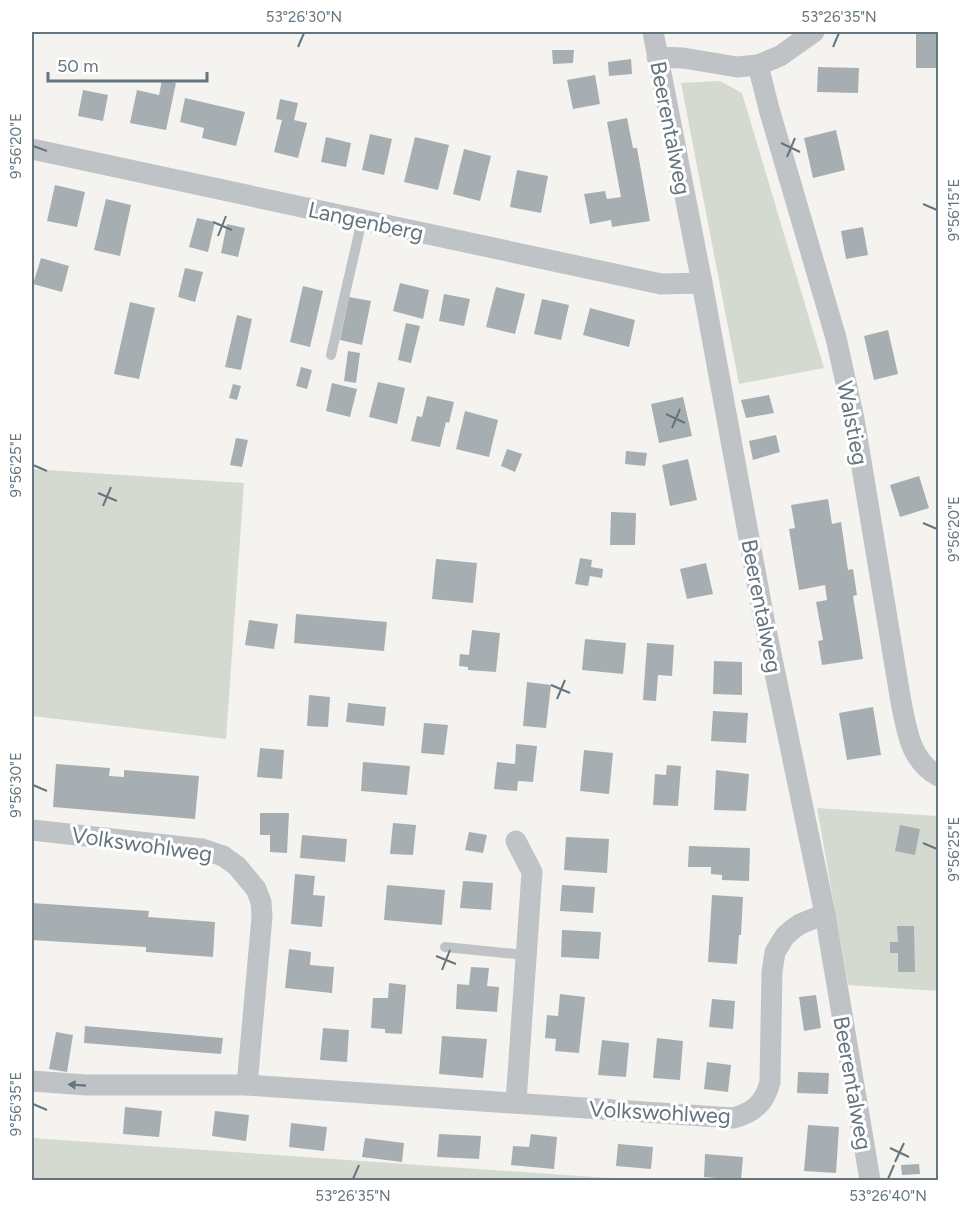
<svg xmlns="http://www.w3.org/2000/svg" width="970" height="1212" viewBox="0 0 970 1212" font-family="Figtree,sans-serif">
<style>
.green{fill:#d5dad1}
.building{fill:#a7aeb2}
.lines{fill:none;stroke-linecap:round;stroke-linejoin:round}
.lane{stroke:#bfc3c6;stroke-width:10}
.street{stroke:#bfc3c6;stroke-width:21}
.oneway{fill:#65757f}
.ticks{fill:none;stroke:#65757f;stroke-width:2}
.labels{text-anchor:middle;stroke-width:6;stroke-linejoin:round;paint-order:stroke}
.street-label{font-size:22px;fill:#65757f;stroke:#fff}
.neatline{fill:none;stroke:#65757f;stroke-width:2}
.ticks-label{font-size:15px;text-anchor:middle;fill:#65757f}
</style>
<rect width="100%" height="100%" fill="#f4f3f0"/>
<g class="green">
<polygon points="720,81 742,93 824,368 739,384 681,83"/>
<polygon points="32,469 244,483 226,739 32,716"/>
<polygon points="817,808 938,816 938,991 848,985"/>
<polygon points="32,1138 638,1180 32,1180"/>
</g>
<g class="building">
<rect x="916" y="32" width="22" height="36"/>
<polygon points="552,50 574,50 573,63 553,64"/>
<polygon points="631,59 632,74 609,76 608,62"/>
<polygon points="818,67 859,68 858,93 817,92"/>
<polygon points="595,75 600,104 573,109 567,80"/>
<polygon points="162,80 176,83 166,130 130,123 137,90 159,95"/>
<polygon points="83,90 108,95 103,121 78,116"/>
<polygon points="185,98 245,112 236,146 202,138 204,128 180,122"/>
<polygon points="280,99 298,103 294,120 307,123 298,158 274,152 282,120 276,119"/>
<polygon points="627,118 633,148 637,148 650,221 612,227 611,220 590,224 584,194 605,191 607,199 621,197 607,122"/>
<polygon points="836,130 845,170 813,178 804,138"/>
<polygon points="370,134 392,139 384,175 362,170"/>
<polygon points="326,137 351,143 346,167 321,162"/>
<polygon points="415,137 449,145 438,190 404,182"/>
<polygon points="464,149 491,156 480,201 453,194"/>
<polygon points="517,170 548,176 541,213 510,207"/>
<polygon points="55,185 85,192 77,227 47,221"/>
<polygon points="106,199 131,205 120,256 94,250"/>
<polygon points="197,218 215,222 208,252 189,247"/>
<polygon points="227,224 245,228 238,257 221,253"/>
<polygon points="863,227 868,255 846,259 841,231"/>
<polygon points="41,258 69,266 62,292 33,284"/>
<polygon points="185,268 203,272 195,302 178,297"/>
<polygon points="400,283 429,290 423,319 393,311"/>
<polygon points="303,286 323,291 310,347 290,342"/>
<polygon points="496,287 525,294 515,334 486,327"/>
<polygon points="444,294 470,299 464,326 439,321"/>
<polygon points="349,297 371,301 362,345 340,340"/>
<polygon points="542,299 569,305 561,340 534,334"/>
<polygon points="130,302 155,308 139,379 114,374"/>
<polygon points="590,308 635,320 629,347 583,335"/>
<polygon points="237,315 252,319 241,370 225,367"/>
<polygon points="406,323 420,326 411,363 398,360"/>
<polygon points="888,330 898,374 874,380 864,336"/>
<polygon points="348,351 360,353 356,383 344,381"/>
<polygon points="301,367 312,370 307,389 296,386"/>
<polygon points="378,382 405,388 397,424 369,417"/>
<polygon points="332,383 357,389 350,417 326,411"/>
<polygon points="233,384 241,386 237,400 229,398"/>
<polygon points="769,395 774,413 746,418 741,400"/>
<polygon points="427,396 454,402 449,423 446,422 440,447 411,441 417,416 422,417"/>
<polygon points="683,397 692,436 659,443 651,404"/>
<polygon points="465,411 498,420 489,457 456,449"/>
<polygon points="776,435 780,452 753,460 749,441"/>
<polygon points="236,438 248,440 242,467 230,465"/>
<polygon points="507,449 522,454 515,472 501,466"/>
<polygon points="626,451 647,453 645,466 625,464"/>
<polygon points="688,459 697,500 670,506 662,465"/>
<polygon points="919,476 929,508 900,517 890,485"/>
<polygon points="828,499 832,524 841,522 848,570 853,569 857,595 853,596 863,659 822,665 818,641 823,640 816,602 827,600 825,585 799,590 789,529 795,528 791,505"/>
<polygon points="611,512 636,513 635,545 610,545"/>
<polygon points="580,558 592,560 591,567 603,569 602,578 590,576 588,586 575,584"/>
<polygon points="436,559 477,563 473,603 432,599"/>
<polygon points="706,563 713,594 687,599 680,569"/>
<polygon points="296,614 387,622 384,651 294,643"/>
<polygon points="249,620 278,624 274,649 245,645"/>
<polygon points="472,630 500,633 496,672 468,670 468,667 459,666 460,654 469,655"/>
<polygon points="585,639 626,643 623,674 582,670"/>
<polygon points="647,643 674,645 672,676 658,675 656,701 643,700"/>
<polygon points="714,661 742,662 742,695 713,694"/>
<polygon points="527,682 551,685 546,728 523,726"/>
<polygon points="309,695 330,697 328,727 307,726"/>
<polygon points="348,703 386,707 384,726 346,722"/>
<polygon points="873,707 881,755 847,760 839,713"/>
<polygon points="713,711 748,713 746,743 711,741"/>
<polygon points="424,723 448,725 444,755 421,753"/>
<polygon points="516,744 537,746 533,782 518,781 517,791 494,789 497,762 515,764"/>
<polygon points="260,748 284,750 282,779 257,777"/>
<polygon points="584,750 613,753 609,794 580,791"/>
<polygon points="363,762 410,766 407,795 361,791"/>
<polygon points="56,764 110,768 109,776 124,777 124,770 199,776 195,819 53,807"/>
<polygon points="667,765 681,766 678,806 653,805 655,774 666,775"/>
<polygon points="716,770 749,774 746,811 714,810"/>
<polygon points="260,813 289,813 287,853 270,852 270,835 260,835"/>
<polygon points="393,823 416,825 413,855 390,854"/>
<polygon points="900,825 920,829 915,855 895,851"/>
<polygon points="469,832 487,835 483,853 465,850"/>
<polygon points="302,835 347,839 345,862 300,858"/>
<polygon points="566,837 609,839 607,873 564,870"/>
<polygon points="689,846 750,848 749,881 722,880 722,875 711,874 711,867 688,867"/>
<polygon points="295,874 315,876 313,895 325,896 322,927 291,924"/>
<polygon points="463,881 493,883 491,910 460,908"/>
<polygon points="387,885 445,890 442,925 384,920"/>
<polygon points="562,885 595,887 593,913 560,911"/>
<polygon points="712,895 743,897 741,935 739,935 737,964 708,962"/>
<polygon points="32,903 149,911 148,917 215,922 213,957 146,952 146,947 32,940"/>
<polygon points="897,926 914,926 915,972 898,972 898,953 890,953 890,942 898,942"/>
<polygon points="562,930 601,932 599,959 561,957"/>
<polygon points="289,949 311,952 310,965 334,967 332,993 285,988"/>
<polygon points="471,967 489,968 487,986 499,987 497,1012 456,1009 457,984 469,985"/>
<polygon points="389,983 406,985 402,1034 385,1033 385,1029 371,1028 373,998 388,998"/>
<polygon points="560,994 585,997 579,1053 555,1051 556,1039 545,1038 547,1015 558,1016"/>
<polygon points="816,995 821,1028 804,1031 799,997"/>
<polygon points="712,999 735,1001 733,1029 709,1027"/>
<polygon points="85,1026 223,1038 221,1054 84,1043"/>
<polygon points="323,1028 349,1030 347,1062 320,1060"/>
<polygon points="56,1032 73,1035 67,1072 49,1069"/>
<polygon points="442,1036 487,1039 483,1078 439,1074"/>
<polygon points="657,1038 683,1041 680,1080 653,1078"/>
<polygon points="602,1040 629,1043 626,1077 598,1075"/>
<polygon points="707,1062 731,1065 728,1092 704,1089"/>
<polygon points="798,1072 829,1073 828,1094 797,1093"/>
<polygon points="125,1107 162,1111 159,1137 123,1134"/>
<polygon points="215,1111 249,1115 246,1141 212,1136"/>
<polygon points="291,1123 327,1127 324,1151 289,1147"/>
<polygon points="808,1125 839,1127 836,1173 804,1171"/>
<polygon points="439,1134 481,1136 479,1159 437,1157"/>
<polygon points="531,1134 557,1137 554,1169 511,1165 513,1146 529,1147"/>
<polygon points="365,1138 404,1143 402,1162 362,1157"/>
<polygon points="618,1144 653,1147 651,1169 616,1166"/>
<polygon points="705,1154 743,1157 741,1180 704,1177"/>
<polygon points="919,1164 920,1174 902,1175 901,1165"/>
</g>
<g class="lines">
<g class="lane">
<polyline points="331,355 362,220"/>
<polyline points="445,947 526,955"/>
</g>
<g class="street">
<polyline points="653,32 702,283 765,625 825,914 870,1180"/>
<polyline points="657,57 683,58 737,67 758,65 780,56 814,32"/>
<path d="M758 65 769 109 836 338 854 419 901 702C907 731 910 760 938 776"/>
<polyline points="32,149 661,284 702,283"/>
<polyline points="32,830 202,849 223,856 237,866 256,889 261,902 262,917 247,1085"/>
<path d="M32 1081 86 1085H247L733 1118C753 1113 765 1103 770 1082L772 972 775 952 785 936 793 929 800 924 825 914"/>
<polyline points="516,1102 532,872 516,841"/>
</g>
</g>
<defs><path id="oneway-solid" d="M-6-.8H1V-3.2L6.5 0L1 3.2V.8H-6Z" transform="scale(1.5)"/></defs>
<use class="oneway" href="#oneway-solid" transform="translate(77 1085) rotate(-176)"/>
<path class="ticks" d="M298 47 304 33M833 47 839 33M781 143 800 152M33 146 47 151M787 157 795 138M923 204 937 210M213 222 232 230M218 236 226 216M666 414 685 423M672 428 680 409M33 465 47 471M98 493 117 501M103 506 111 487M923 523 937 529M551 685 570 693M557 699 565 680M33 785 47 791M923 843 937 849M436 956 456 964M442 970 450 950M33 1104 47 1110M890 1148 909 1157M895 1162 904 1143M353 1179 359 1165M888 1179 894 1165"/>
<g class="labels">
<g class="street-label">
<text transform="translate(671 128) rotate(79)" y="8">Beerentalweg</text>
<text transform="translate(366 221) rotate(12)" y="8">Langenberg</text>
<text transform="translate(853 423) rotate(79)" y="8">Walstieg</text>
<text transform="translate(762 606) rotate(79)" y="8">Beerentalweg</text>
<text transform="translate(142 844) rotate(8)" y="8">Volkswohlweg</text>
<text transform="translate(853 1083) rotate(80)" y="8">Beerentalweg</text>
<text transform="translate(660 1112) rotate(3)" y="8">Volkswohlweg</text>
</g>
</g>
<rect width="970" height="1212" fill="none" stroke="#ffffff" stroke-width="66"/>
<path d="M48 72v9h159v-9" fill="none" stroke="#65757f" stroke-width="3"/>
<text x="57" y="72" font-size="18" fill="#65757f" stroke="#ffffff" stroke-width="4.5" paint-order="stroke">50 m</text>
<rect x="33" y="33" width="904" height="1146" class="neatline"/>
<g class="ticks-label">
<text x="304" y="22">53°26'30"N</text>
<text x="839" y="22">53°26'35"N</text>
<text transform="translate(16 146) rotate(-90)" y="5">9°56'20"E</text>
<text transform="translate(954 210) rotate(-90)" y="5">9°56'15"E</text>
<text transform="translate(16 465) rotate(-90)" y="5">9°56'25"E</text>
<text transform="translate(954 529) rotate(-90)" y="5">9°56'20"E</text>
<text transform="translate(16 785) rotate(-90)" y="5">9°56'30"E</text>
<text transform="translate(954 849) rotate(-90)" y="5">9°56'25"E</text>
<text transform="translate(16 1104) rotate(-90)" y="5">9°56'35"E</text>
<text x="353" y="1201">53°26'35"N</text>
<text x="888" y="1201">53°26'40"N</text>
</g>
</svg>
